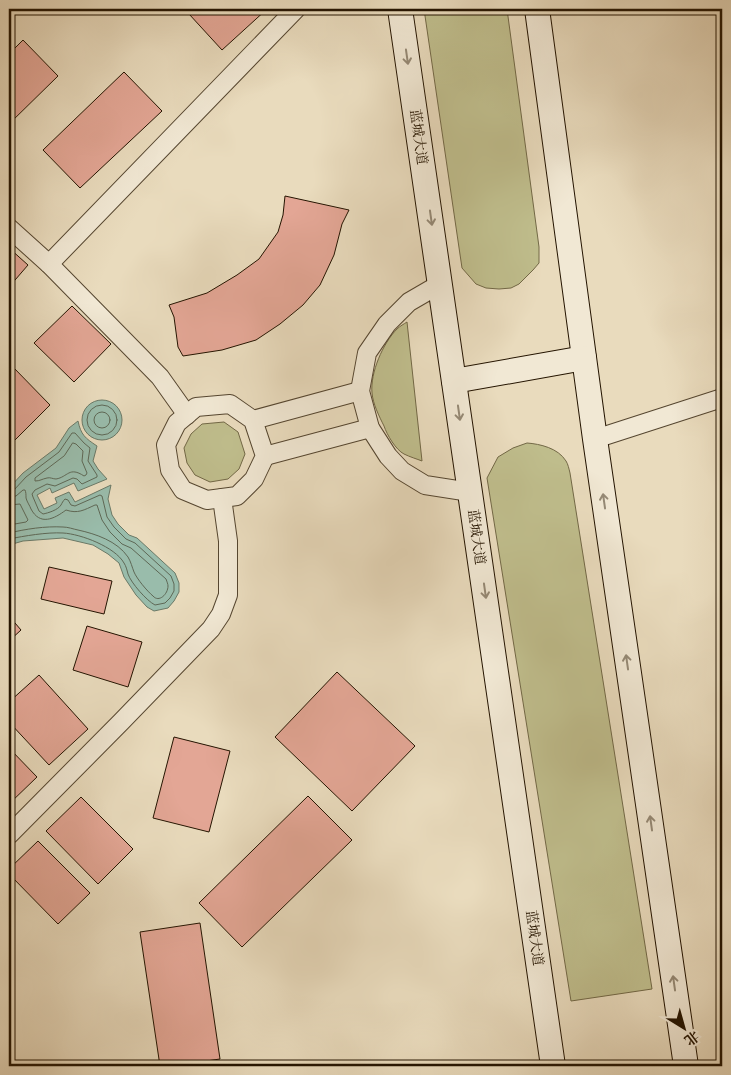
<svg xmlns="http://www.w3.org/2000/svg" width="731" height="1075" viewBox="0 0 731 1075" font-family="'IM FELL French Canon','Noto Serif SC',serif">
<style>
.green{fill:#bfbd8c;stroke:#726846}
.water{fill:#99bcab;stroke:#6a7967}
.lines{fill:none;stroke-linecap:round;stroke-linejoin:round}
.shore{stroke:#5e6856;stroke-width:1}
.building{fill:#e3a695;stroke:#241401}
.minor-casing{stroke:#554630;stroke-width:20}
.secondary-casing{stroke:#241401;stroke-width:26}
.minor{stroke:#f1e8d4;stroke-width:18}
.secondary{stroke:#f1e8d4;stroke-width:24}
.oneway{stroke:#958975}
.labels{text-anchor:middle;stroke-width:4;stroke-linejoin:round;paint-order:stroke}
.street-label{font-size:14px;fill:#241401;stroke:#f1e8d4}
</style>
<rect width="100%" height="100%" fill="#e9dbbd"/>
<filter id="stains"><feTurbulence type="fractalNoise" baseFrequency=".004" numOctaves="4"/><feColorMatrix values="0 0 0 0 .2 0 0 0 0 .09 0 0 0 0 .02 0 0 0 .5 -.17"/></filter>
<radialGradient id="worn" r=".72"><stop offset=".6" stop-color="#630" stop-opacity="0"/><stop offset="1" stop-color="#630" stop-opacity=".3"/></radialGradient>
<g class="green">
<polygon points="424,9 507,9 539,247 539,263 533,270 519,284 511,288 499,289 486,288 476,284 462,268"/>
<path d="M407 322 422 461C417 459 410 457 404 454 396 450 387 435 384 426 379 416 373 404 372 393 370 373 383 343 397 329 400 326 404 324 407 322Z"/>
<polygon points="224,422 238,432 245,454 239,469 228,479 210,482 195,475 187,463 184,448 191,434 202,424"/>
<path d="M527 443C540 444 558 448 566 461 568 464 569 469 570 473L652 989 571 1001 487 478 498 457 513 448Z"/>
</g>
<g class="water">
<circle cx="102" cy="420" r="20"/>
<path d="M78 421C81 435 85 438 97 446L93 461 98 469 107 479 78 491 74 483 52 493 50 488 37 495 44 509 57 503 55 498 69 492 75 502 111 485 108 499 112 515 118 524 129 535 137 538 175 573 179 583V592L174 601 168 608 154 611 147 607 136 595 124 577 119 563 108 554 93 545 63 538 23 541 9 545V488L23 473 56 448 69 428Z"/>
</g>
<g class="lines">
<g class="shore">
<circle cx="102" cy="420" r="15"/>
<circle cx="102" cy="420" r="8"/>
<path d="M73 443 76 444 83 451 82 461 87 473 86 475 84 476C69 466 68 477 56 479 53 479 50 477 47 478 42 479 40 481 35 481V478L64 456Z"/>
<path d="M9 491 14 490 26 477 59 452 72 433H75L84 443 90 448 88 461 97 475V477L82 484 77 479 73 478 55 486 47 484 35 490 32 494 33 497 39 511 43 514C48 513 58 510 61 505 62 503 63 501 65 499L68 500 71 505 75 506 100 495 102 496 107 517 114 527 126 539 135 543 171 576 174 584V591L170 598 165 603 155 605C147 601 131 583 128 574 127 570 126 566 124 563 115 547 81 534 63 533 47 532 24 536 9 539"/>
<path d="M9 497 16 496 23 490H25C26 492 26 495 26 498 27 502 30 506 31 509 40 526 54 519 66 510 78 514 84 510 95 505H97L102 520 110 532 122 544 131 548 166 579C167 582 168 584 168 586 168 594 159 603 153 596 147 591 137 579 134 572 132 567 131 562 128 557 117 541 96 534 78 530 73 529 68 527 63 527 45 526 26 529 9 533"/>
<polyline points="9,505 20,504 28,520 26,522 9,525"/>
</g>
</g>
<g class="building">
<polygon points="195,9 267,9 222,50 189,14"/>
<polygon points="23,40 58,76 9,124 9,54"/>
<polygon points="124,72 162,111 80,188 43,150"/>
<polygon points="285,196 349,210 342,224 334,255 320,285 303,305 280,324 256,340 222,350 183,356 178,347 174,317 169,305 207,293 237,275 259,259 278,232 283,215"/>
<polygon points="9,248 28,265 9,287"/>
<polygon points="72,306 111,344 74,382 34,343"/>
<polygon points="13,367 50,405 9,446 9,371"/>
<polygon points="49,567 112,581 104,614 41,599"/>
<polygon points="9,616 21,630 9,641"/>
<polygon points="87,626 142,642 128,687 73,670"/>
<polygon points="337,672 415,746 352,811 275,737"/>
<polygon points="39,675 88,729 49,765 9,722 9,702"/>
<polygon points="174,737 230,751 209,832 153,818"/>
<polygon points="9,748 37,777 9,804"/>
<polygon points="308,796 352,840 242,947 199,903"/>
<polygon points="81,797 133,849 98,884 46,831"/>
<polygon points="38,841 90,893 58,924 9,874 9,869"/>
<polygon points="200,923 220,1059 172,1066 160,1066 140,932"/>
</g>
<g class="lines">
<defs>
<g id="minor">
<polyline points="9,228 49,264 160,377 187,415"/>
<polyline points="49,264 296,9"/>
<polyline points="440,284 409,302 387,324 367,353 360,391 370,428 388,456 402,471 425,485 470,492"/>
<polygon points="230,404 253,420 265,456 254,479 237,496 207,500 183,490 170,470 166,445 177,423 196,407"/>
<polyline points="253,420 360,391"/>
<polyline points="595,439 722,398"/>
<polyline points="265,456 370,428"/>
<polyline points="9,835 121,722 211,629 221,614 228,595 228,541 222,498"/>
</g>
<g id="secondary">
<polyline points="400,9 553,1066"/>
<polyline points="537,9 595,439 686,1066"/>
<polyline points="454,381 584,358"/>
</g>
</defs>
<use href="#minor" class="minor-casing"/>
<use href="#secondary" class="secondary-casing"/>
<use href="#minor" class="minor"/>
<use href="#secondary" class="secondary"/>
</g>
<defs><path id="oneway-shaft" d="M-6 0H5M1.5-3L5.5 0L1.5 3" fill="none" stroke-width="1.6" stroke-linecap="round" stroke-linejoin="round" transform="scale(1.25)"/></defs>
<g class="oneway">
<use href="#oneway-shaft" transform="translate(407 57) rotate(82)"/>
<use href="#oneway-shaft" transform="translate(431 218) rotate(82)"/>
<use href="#oneway-shaft" transform="translate(459 413) rotate(82)"/>
<use href="#oneway-shaft" transform="translate(604 501) rotate(-98)"/>
<use href="#oneway-shaft" transform="translate(485 591) rotate(82)"/>
<use href="#oneway-shaft" transform="translate(627 662) rotate(-98)"/>
<use href="#oneway-shaft" transform="translate(651 823) rotate(-98)"/>
<use href="#oneway-shaft" transform="translate(674 983) rotate(-98)"/>
</g>
<g class="labels">
<g class="street-label">
<text transform="translate(419 137) rotate(82)" y="5">蓝城大道</text>
<text transform="translate(477 537) rotate(82)" y="5">蓝城大道</text>
<text transform="translate(535 938) rotate(82)" y="5">蓝城大道</text>
</g>
</g>
<rect width="731" height="1075" fill="none" stroke="#e9dbbd" stroke-width="30"/>
<rect x="10" y="10" width="711" height="1055" fill="none" stroke="#241401" stroke-width="2.5"/>
<rect x="15" y="15" width="701" height="1045" fill="none" stroke="#241401"/>
<g transform="translate(684 1028) rotate(143)" stroke="#f1e8d4" stroke-width="4" paint-order="stroke">
<path d="M0-4L9 19L0 12L-9 19Z" fill="#241401"/>
<text y="-8" font-size="14" font-weight="bold" text-anchor="middle" fill="#241401">北</text>
</g>
<rect width="100%" height="100%" filter="url(#stains)"/>
<rect width="100%" height="100%" fill="url(#worn)"/>
</svg>
